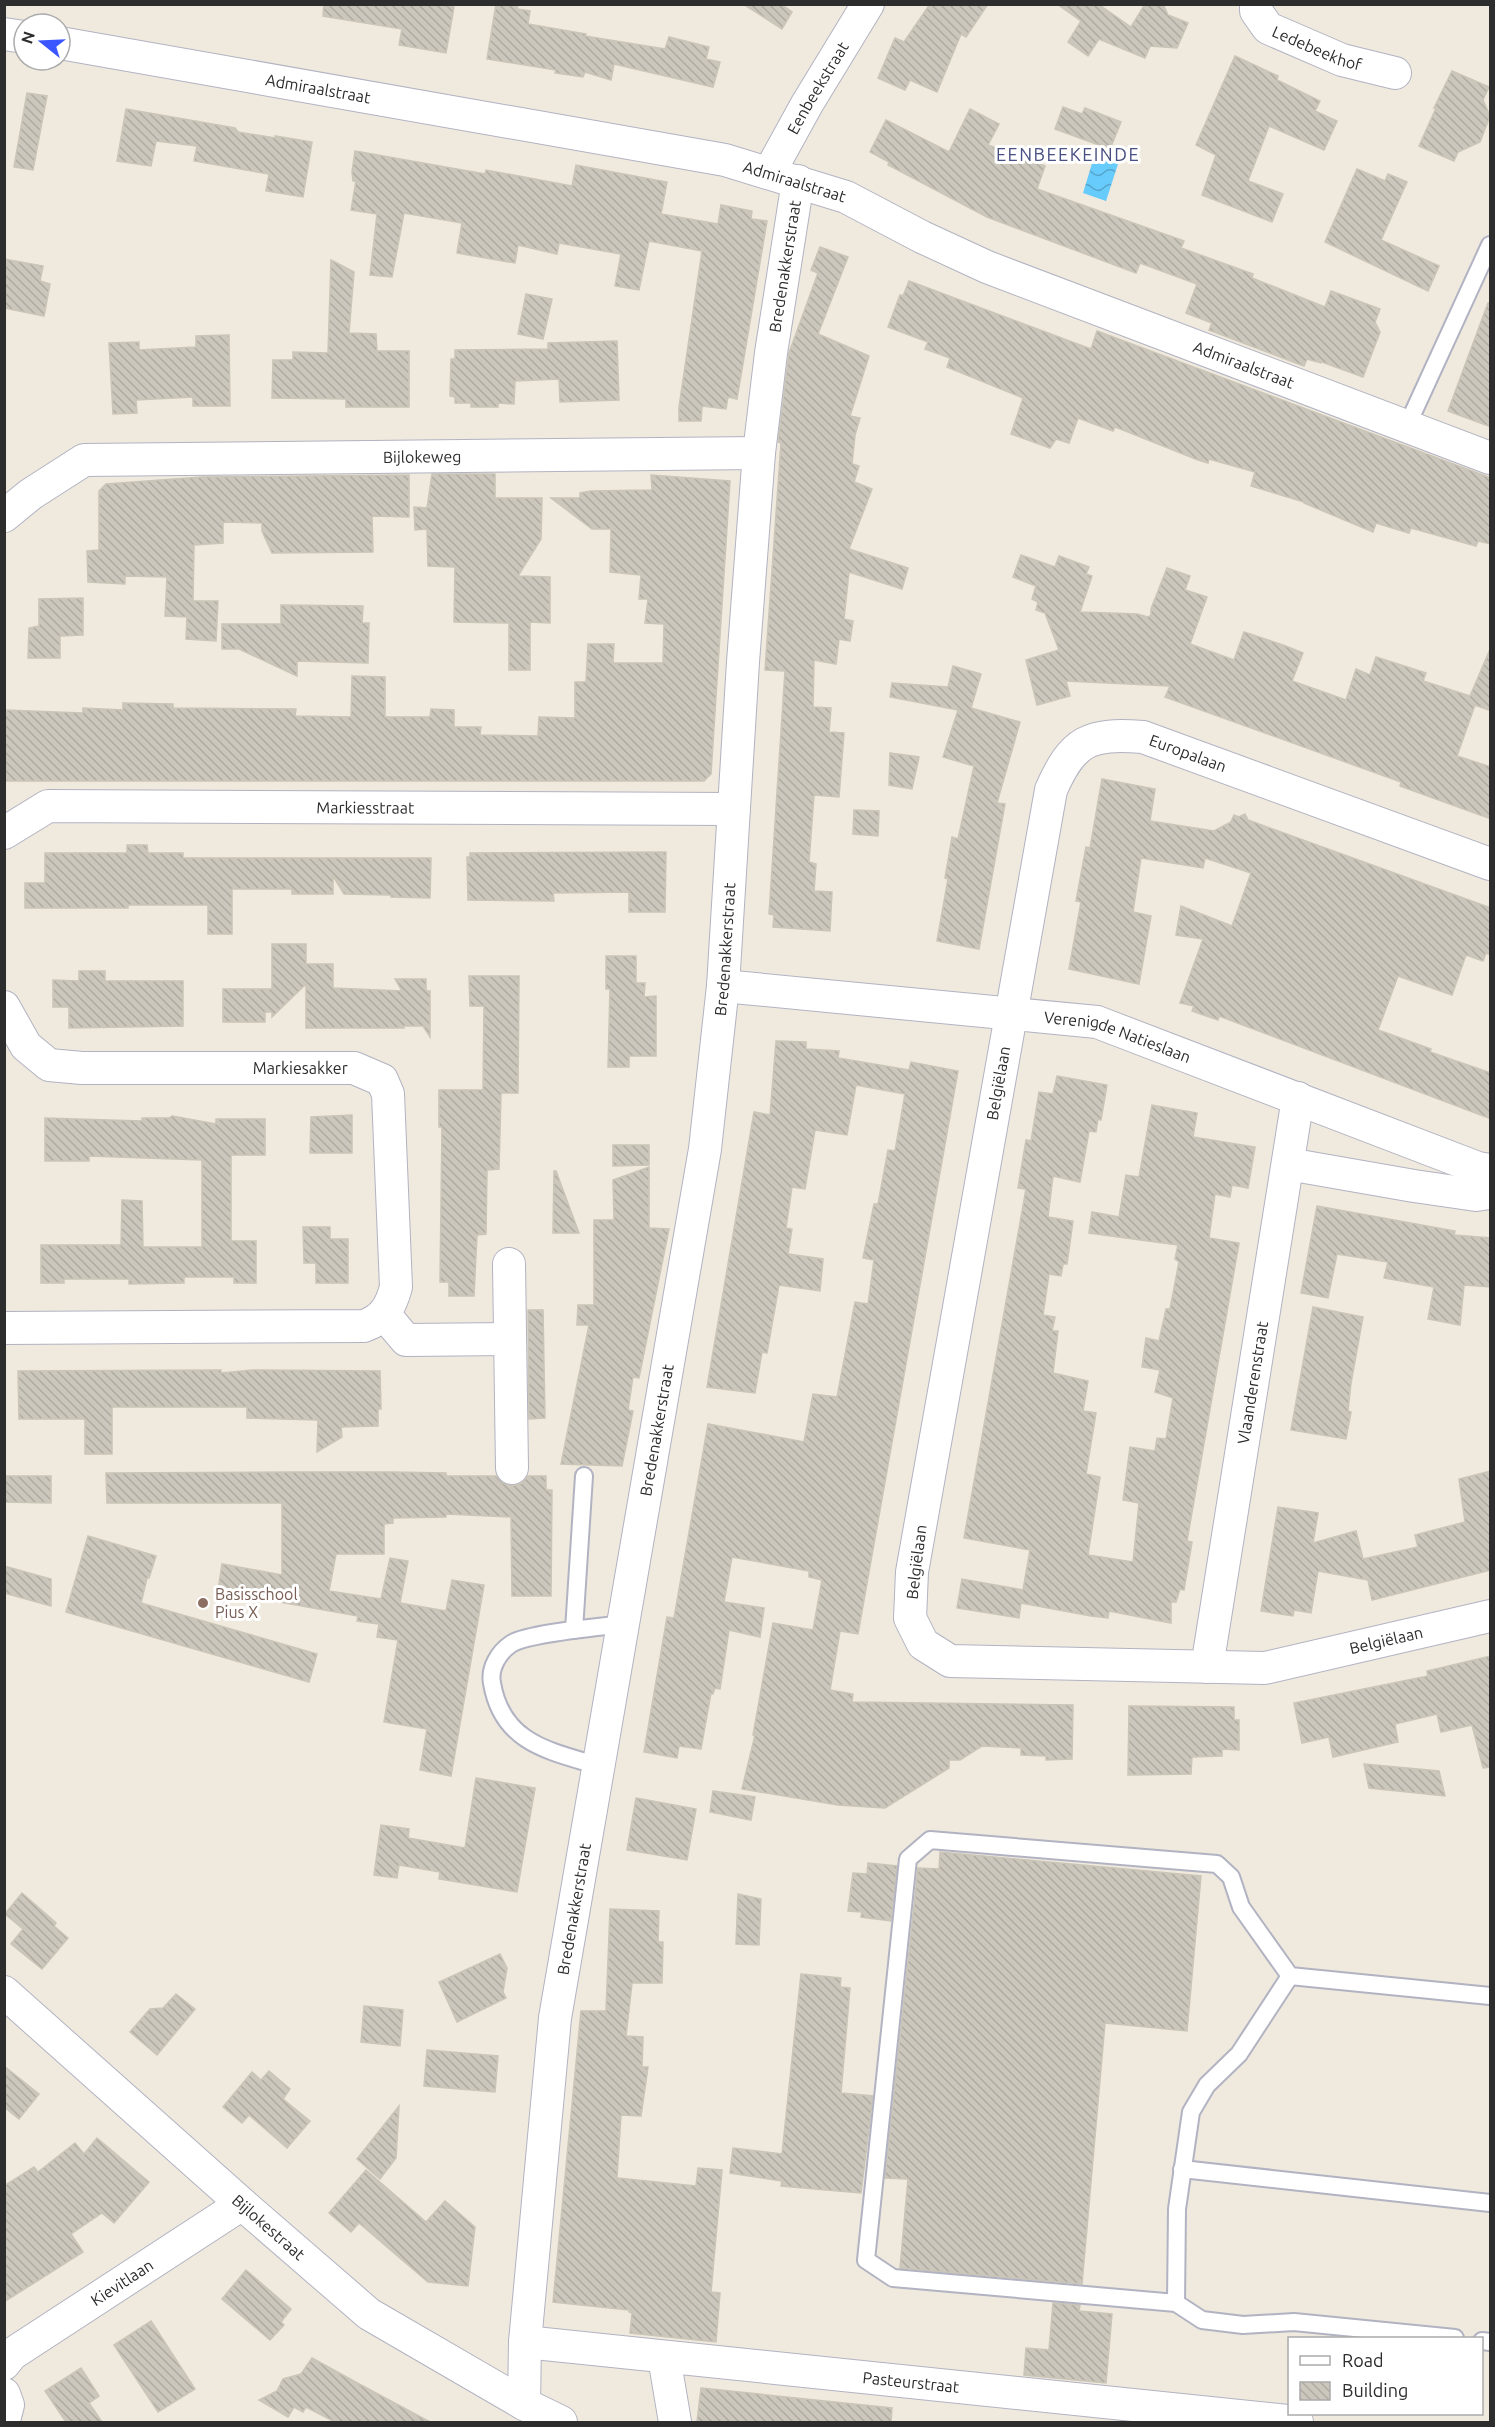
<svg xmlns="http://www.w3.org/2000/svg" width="1495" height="2427" viewBox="0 0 1495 2427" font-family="Ubuntu,sans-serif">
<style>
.water{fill:url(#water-waves)}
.building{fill:url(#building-back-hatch);stroke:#cbc5b7;stroke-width:1.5}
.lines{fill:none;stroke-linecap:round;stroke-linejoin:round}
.service-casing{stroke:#b2b3c2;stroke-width:20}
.minor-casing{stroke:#b2b3c2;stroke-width:34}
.service{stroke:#fff;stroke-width:16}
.minor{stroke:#fff;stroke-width:32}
.education-dot{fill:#8d6e63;stroke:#fff;stroke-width:2}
.labels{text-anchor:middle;stroke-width:6;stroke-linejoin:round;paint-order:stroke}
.street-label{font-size:16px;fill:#2d2d2d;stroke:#fff}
.education-label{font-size:16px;fill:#785e54;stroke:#fff;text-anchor:start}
.neighbourhood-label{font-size:18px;letter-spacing:1.5px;fill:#474f83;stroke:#fff}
</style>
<defs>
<pattern id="water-waves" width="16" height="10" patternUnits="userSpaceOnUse" patternTransform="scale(1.5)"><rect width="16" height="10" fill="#67cbfb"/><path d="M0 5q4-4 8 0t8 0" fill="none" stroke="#55a5cc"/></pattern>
<pattern id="building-back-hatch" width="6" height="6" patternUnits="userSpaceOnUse" patternTransform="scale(1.5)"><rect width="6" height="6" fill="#cbc7bc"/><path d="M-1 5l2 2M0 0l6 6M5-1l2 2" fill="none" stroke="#afaba2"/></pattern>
</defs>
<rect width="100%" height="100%" fill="#efe9de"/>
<polygon class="water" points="1094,157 1118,164 1106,201 1083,193"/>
<g class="building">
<polygon points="324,4 440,4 454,7 446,53 399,45 402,29 323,16"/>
<polygon points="496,4 518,4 517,9 530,11 528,24 586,34 585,36 665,49 669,37 709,47 706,59 720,62 713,87 614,64 611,80 585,72 583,77 555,73 556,70 487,59"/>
<polygon points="743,4 781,4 792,12 782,29"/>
<polygon points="930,4 988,4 966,37 961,34 937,92 910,80 905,90 878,78 895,38 904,42"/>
<polygon points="1057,4 1098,4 1131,27 1145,4 1163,4 1168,15 1188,23 1177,48 1150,46 1145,58 1099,39 1088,56 1068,42 1081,21"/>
<polygon points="1235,56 1278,76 1277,80 1320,101 1315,111 1337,121 1324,150 1269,126 1248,181 1283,194 1272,222 1202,195 1216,155 1196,145"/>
<polygon points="1452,71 1489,87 1483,100 1490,116 1480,142 1458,152 1454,161 1419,146 1436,108 1434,108"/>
<polygon points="27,93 47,96 33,170 14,167"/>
<polygon points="1063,107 1082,114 1085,108 1121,122 1110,149 1055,129"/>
<polygon points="126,109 235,128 238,132 275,138 275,136 312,142 303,197 266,191 269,174 194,161 197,146 156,141 151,166 117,161"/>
<polygon points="970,109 999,124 988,145 1045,166 1037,189 1184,241 1181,248 1253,274 1252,278 1325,307 1331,291 1380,309 1375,322 1380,332 1363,377 1322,362 1321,363 1307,359 1304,366 1209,330 1212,323 1186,313 1197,284 1140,263 1136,273 987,217 888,165 889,162 870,152 886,120 949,152"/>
<polygon points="355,151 485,174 486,170 572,186 576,165 667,182 661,214 718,224 721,205 752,211 751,219 767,221 737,399 728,397 726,409 702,406 701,421 679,421 679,407 702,251 649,241 639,290 615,286 621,254 559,243 557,254 518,245 515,263 457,253 462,223 404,213 392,277 370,275 377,214 351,210 356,181 353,181 352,172"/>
<polygon points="1357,169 1385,181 1388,174 1407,182 1381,240 1439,266 1428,291 1325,242"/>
<polygon points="820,247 848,257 818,334 869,356 850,416 860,418 855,435 852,464 859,466 854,482 872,489 849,549 908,568 902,589 849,572 844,619 853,621 850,641 839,639 836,664 814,660 813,707 831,708 829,732 844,733 839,797 814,795 809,862 816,864 814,891 832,892 830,931 773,927 774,915 769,914 785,671 765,670 781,443 778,442 789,353 818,273 811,270"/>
<polygon points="4,259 43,266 40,281 50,284 44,316 4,308"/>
<polygon points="331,260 354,272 349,333 376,334 377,351 409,351 409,407 346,407 346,399 272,398 273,360 293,360 293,352 328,353"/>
<polygon points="909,281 1091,349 1097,331 1491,478 1491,544 1478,541 1476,546 1411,528 1409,533 1376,523 1373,532 1304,503 1304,502 1251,486 1255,472 1209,459 1208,463 1198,460 1123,430 1115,427 1113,431 1078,418 1069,443 1056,439 1050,448 1011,434 1023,398 947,367 950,358 925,349 928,342 888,327 900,295 903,296"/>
<polygon points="526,294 552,299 543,339 518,334"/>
<polygon points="1488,303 1491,303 1491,427 1448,411"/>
<polygon points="229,335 230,406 193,406 193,397 136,400 137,413 113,414 109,343 139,342 139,350 196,347 196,336"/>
<polygon points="617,341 619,400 560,402 559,379 515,381 514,404 498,403 498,407 471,407 471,403 455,403 455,397 450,396 451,359 455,359 455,350 548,349 548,343"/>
<polygon points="432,474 495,474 495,498 542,498 541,539 518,576 550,577 550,623 530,622 530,670 509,670 509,623 454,622 455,567 428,566 427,529 415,530 414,507 427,508"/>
<polygon points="409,475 409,517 372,516 373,552 272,553 262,531 262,523 223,522 223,543 194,545 193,601 218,601 216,641 186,639 187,617 165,616 167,577 125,576 125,584 88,582 87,551 99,550 99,491 106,484 202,477"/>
<polygon points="651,475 730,481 711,774 704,781 4,781 4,710 83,713 83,708 123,710 123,703 173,704 173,708 296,709 295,716 351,717 352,676 385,677 385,717 430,717 431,709 454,710 454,727 481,727 480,735 538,736 539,717 575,718 575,682 586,682 588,644 614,644 613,663 663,663 664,624 645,623 648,599 639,599 641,575 610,572 611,529 592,529 551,498 580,498 580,493 591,491 652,490"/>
<polygon points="1021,555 1055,567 1059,556 1089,567 1086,574 1092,576 1080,612 1137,614 1148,617 1151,615 1151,609 1167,568 1190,576 1185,590 1207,597 1190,644 1234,660 1244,632 1283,645 1303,653 1292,681 1346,700 1356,669 1370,675 1376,657 1426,673 1423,681 1470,696 1491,647 1491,711 1475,705 1457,756 1491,767 1491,819 1400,786 1401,782 1165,697 1170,686 1066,681 1070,696 1037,705 1026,660 1059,650 1045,613 1036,610 1038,602 1032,599 1036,586 1013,577"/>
<polygon points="83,598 83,635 60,636 60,658 28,658 29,628 39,626 39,599"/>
<polygon points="281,605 363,606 362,623 369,623 368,663 297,661 297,676 239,649 222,649 222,624 281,624"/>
<polygon points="953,666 981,674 971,708 1020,722 997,803 1005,804 979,949 937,941 948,879 945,878 952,837 958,839 974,766 943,757 958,710 890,697 892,683 948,687"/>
<polygon points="890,753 919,757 912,789 889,785"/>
<polygon points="1102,779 1155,789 1150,821 1214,831 1231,822 1234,815 1239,817 1245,814 1248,820 1491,908 1491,955 1486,953 1483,961 1466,955 1452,995 1398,976 1378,1030 1431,1049 1430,1052 1491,1073 1491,1119 1219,1016 1218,1020 1192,1011 1194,1006 1180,1003 1203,939 1176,935 1181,906 1232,926 1251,873 1205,858 1203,868 1141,858 1133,912 1151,916 1139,984 1069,969 1081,902 1076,901 1086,847 1090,848"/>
<polygon points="854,810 879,811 878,836 853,834"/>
<polygon points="127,845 147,845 148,853 183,853 183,858 431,858 430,898 391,897 391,895 344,894 333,876 333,894 292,894 292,889 232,889 232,934 208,934 208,905 128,905 128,908 25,908 25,883 45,883 45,853 127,853"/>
<polygon points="666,852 665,912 629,912 629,892 553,893 554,901 468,900 467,857 470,857 470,853"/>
<polygon points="272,944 306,944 306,964 333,964 333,988 402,991 395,979 426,979 426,991 430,991 430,1037 423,1026 404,1026 404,1028 306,1028 306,984 272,1017 272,1012 265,1012 265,1022 223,1022 223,989 272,989"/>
<polygon points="606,956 636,956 636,983 645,983 644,997 656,996 656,1056 629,1056 629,1067 608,1067 610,989 606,989"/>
<polygon points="79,971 105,971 105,981 183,981 183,1026 69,1028 69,1007 53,1007 53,980 79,981"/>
<polygon points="469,976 519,976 518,1093 501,1093 499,1169 487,1170 486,1234 477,1235 474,1296 449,1296 449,1282 440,1282 442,1127 439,1127 439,1090 483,1090 484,1006 470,1006"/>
<polygon points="776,1041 806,1042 806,1049 839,1051 838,1058 909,1070 911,1062 958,1071 858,1634 840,1631 830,1690 853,1694 852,1702 1073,1705 1072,1759 1046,1760 1046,1756 1021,1755 1021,1748 982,1746 960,1760 949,1760 949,1768 885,1808 838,1805 742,1789 755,1735 753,1735 773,1623 813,1630 822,1580 809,1577 809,1571 732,1557 724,1602 764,1608 760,1637 729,1630 720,1689 715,1688 713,1694 711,1693 701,1749 679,1746 677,1758 644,1752 667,1617 674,1618 708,1424 804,1442 813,1394 837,1397 855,1302 868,1304 874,1260 863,1258 874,1204 878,1204 888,1150 895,1151 905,1094 856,1085 847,1135 815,1130 805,1189 792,1187 786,1228 792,1229 788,1254 823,1259 820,1291 779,1285 767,1353 762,1352 755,1393 707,1387 754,1112 770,1115"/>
<polygon points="1057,1076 1107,1085 1101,1120 1098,1119 1096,1132 1089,1131 1080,1182 1053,1176 1048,1217 1073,1221 1067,1264 1063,1264 1061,1276 1049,1274 1043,1315 1055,1317 1052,1331 1058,1331 1053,1373 1088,1381 1083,1411 1096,1413 1086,1474 1100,1477 1088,1555 1133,1562 1139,1503 1123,1500 1130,1447 1155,1451 1157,1438 1166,1439 1173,1398 1155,1392 1160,1370 1142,1367 1146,1338 1159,1341 1166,1309 1170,1309 1179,1262 1175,1259 1178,1245 1089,1233 1092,1212 1119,1217 1126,1175 1139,1177 1152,1105 1197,1113 1193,1137 1255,1147 1248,1188 1232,1185 1230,1197 1215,1194 1209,1238 1239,1243 1187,1541 1192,1542 1184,1590 1180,1589 1176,1602 1171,1602 1171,1623 1109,1611 1108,1618 1091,1616 1021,1603 1019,1618 957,1608 962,1579 1023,1590 1030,1550 964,1538 1026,1189 1018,1188 1026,1140 1031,1141 1039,1092 1053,1094"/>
<polygon points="352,1115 352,1153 310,1153 311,1117"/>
<polygon points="172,1116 216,1124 216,1119 265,1119 265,1155 231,1155 231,1241 256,1241 256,1283 234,1283 234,1277 184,1277 184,1283 129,1284 129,1279 64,1279 64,1283 41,1283 41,1245 121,1245 122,1200 142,1201 143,1247 202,1247 202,1160 89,1156 89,1161 45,1161 45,1118 142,1121 142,1118 169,1118"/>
<polygon points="613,1145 649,1145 649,1165 613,1166"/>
<polygon points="649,1167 649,1228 669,1229 639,1378 633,1377 628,1410 633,1411 622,1466 561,1464 589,1325 577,1325 578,1305 594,1305 594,1220 614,1220 613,1180"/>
<polygon points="554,1171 556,1171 579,1233 553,1233"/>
<polygon points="1317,1206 1455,1231 1454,1235 1491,1238 1491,1287 1464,1285 1460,1325 1428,1319 1434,1287 1384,1278 1388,1262 1337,1254 1328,1298 1301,1293"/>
<polygon points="303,1227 330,1227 330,1239 348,1239 348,1283 316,1283 316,1263 304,1263"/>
<polygon points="1313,1307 1363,1317 1351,1383 1348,1411 1351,1412 1346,1439 1291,1430"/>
<polygon points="528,1310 543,1310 545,1418 529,1419"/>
<polygon points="221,1370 221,1373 253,1370 380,1371 381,1409 378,1409 378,1426 341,1427 342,1437 317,1452 318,1420 247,1418 247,1407 112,1407 112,1454 85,1454 85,1419 19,1419 18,1371"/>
<polygon points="1491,1471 1491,1570 1372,1600 1368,1580 1318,1571 1311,1613 1294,1610 1293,1616 1261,1611 1278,1507 1318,1513 1313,1543 1356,1531 1363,1559 1418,1547 1415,1535 1465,1522 1459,1479"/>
<polygon points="292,1472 392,1472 446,1473 446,1476 496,1476 503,1483 512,1486 522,1483 528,1476 546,1476 546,1490 552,1490 551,1596 512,1596 511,1517 446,1514 446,1517 393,1518 393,1523 384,1524 384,1554 336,1554 329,1591 381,1599 390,1558 408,1561 400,1603 446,1611 452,1580 484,1585 451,1776 420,1770 427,1729 384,1722 398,1640 377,1637 379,1624 357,1621 358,1616 218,1591 222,1564 282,1575 282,1503 107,1503 106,1473"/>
<polygon points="4,1476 51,1476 51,1503 4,1502"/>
<polygon points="88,1536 156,1556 149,1578 147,1578 141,1603 317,1654 309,1682 66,1612"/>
<polygon points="4,1566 51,1579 51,1606 4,1593"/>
<polygon points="1491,1656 1491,1767 1483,1768 1472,1725 1441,1732 1437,1714 1395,1724 1398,1742 1333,1757 1329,1737 1302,1743 1294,1703 1428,1676 1427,1671"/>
<polygon points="1129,1706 1234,1707 1234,1720 1239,1720 1239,1750 1222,1749 1222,1756 1192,1757 1191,1774 1128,1775"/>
<polygon points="1364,1764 1439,1771 1445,1796 1369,1788"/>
<polygon points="476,1778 535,1788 517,1892 439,1879 440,1872 399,1865 397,1878 374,1875 381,1825 409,1829 408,1838 465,1848"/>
<polygon points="713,1791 755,1797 751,1820 710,1812"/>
<polygon points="636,1798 696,1809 687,1860 627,1850"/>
<polygon points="940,1852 1201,1876 1187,2031 1105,2023 1082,2284 900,2268 908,2179 885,2178 918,1868 939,1869"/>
<polygon points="868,1863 897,1866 891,1921 861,1917 862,1912 848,1911 853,1873 867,1874"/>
<polygon points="22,1893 56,1923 54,1926 68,1938 42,1969 11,1944 23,1929 5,1914"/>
<polygon points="738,1894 761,1899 759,1945 736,1944"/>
<polygon points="610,1909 659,1911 658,1942 663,1942 662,1983 632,1983 626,2036 643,2037 642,2067 648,2067 641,2116 621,2115 617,2178 696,2186 698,2168 722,2170 711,2292 720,2293 716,2342 630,2333 632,2313 629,2312 629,2310 553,2302 581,2011 606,2011"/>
<polygon points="500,1954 507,1968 503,1992 506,1998 457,2022 439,1982"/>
<polygon points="801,1974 841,1978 840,1987 850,1988 841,2093 873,2096 861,2193 781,2186 782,2181 730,2173 733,2148 782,2154"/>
<polygon points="176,1994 195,2009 157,2055 130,2032 150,2009 163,2008"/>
<polygon points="364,2006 403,2010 400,2046 361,2042"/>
<polygon points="427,2050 498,2056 495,2092 424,2086"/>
<polygon points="4,2066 39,2094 19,2119 4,2107"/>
<polygon points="269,2071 290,2089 283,2099 310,2121 287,2148 249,2115 242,2123 223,2107 252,2072 261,2080"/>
<polygon points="399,2106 396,2158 380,2179 357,2159"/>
<polygon points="97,2138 149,2182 114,2223 102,2213 71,2234 83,2252 4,2302 4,2186 34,2167 38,2172 75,2143 84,2154"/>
<polygon points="366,2170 426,2222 445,2201 475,2227 468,2286 428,2282 359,2223 351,2232 329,2213"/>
<polygon points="246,2270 291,2309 281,2322 284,2325 270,2340 222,2299"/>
<polygon points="1053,2303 1080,2305 1079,2311 1112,2314 1106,2383 1024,2375 1026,2348 1049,2350"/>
<polygon points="151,2321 195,2389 158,2412 114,2345"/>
<polygon points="312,2358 361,2385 430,2422 335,2422 306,2407 303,2412 294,2407 288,2417 259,2400 277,2391 283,2379 301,2374"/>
<polygon points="81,2368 99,2396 89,2403 102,2422 66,2422 45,2391"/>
<polygon points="701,2388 892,2408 891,2422 697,2422"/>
</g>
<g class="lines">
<defs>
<g id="service">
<polyline points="1407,426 1490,245"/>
<polyline points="574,1630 584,1476"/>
<path d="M599 1766C549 1751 502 1743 492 1683 489 1668 499 1652 511 1644 527 1633 601 1627 624 1624"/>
<polyline points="1290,1976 1239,2054 1207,2085 1191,2112 1177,2209 1176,2303 1202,2320 1243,2325 1294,2322 1455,2338"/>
<polyline points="1182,2169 1490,2203"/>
<polyline points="1176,2303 893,2278 866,2260 908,1859 930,1840 1217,1864 1231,1877 1241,1907 1290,1976 1490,1996"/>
<polyline points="1482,2341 1490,2342"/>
</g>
<g id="minor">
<path id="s1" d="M1256 4V11L1268 28 1342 60 1395 73"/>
<polyline points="4,34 24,37"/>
<path id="s2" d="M60 43 725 160 846 197 922 237 987 267 1490 458"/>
<path id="s3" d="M769 173 807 104 868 4"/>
<path id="s4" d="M4 516 31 494 84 460 759 453"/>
<path id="s5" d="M4 833 48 806 734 809"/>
<path id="s6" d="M1490 864 1143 737C1089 733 1073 740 1051 790L912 1572 910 1618 923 1644 950 1661 1265 1668 1490 1616"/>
<path id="s7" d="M723 986 1097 1022 1478 1168 1490 1170"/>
<path id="s8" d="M4 1007 26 1046 49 1065 82 1068H354L382 1080 388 1094 396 1287C391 1306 384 1319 364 1326L4 1328"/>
<polyline points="1288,1164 1414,1186 1476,1195 1490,1193"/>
<polyline points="509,1264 512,1468"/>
<polyline points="384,1314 406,1340 510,1339"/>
<path id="s9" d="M1207 1667 1298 1098"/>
<path id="s10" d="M4 1992 242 2204 369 2314 524 2404 561 2422"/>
<path id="s11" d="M525 2342 1297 2422"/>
<polyline points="664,2357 675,2422"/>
<path id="s12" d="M4 2364 12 2354 242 2204"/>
<polyline points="4,2394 8,2405 4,2420"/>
<path id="s13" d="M524 2404 525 2342 555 2018 705 1149 723 986 743 662 759 453 771 353 798 181"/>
</g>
</defs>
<use href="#service" class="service-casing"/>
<use href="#minor" class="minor-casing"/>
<use href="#service" class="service"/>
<use href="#minor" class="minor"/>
</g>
<circle class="education-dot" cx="203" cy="1603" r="6"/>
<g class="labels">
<g class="street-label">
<text dy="6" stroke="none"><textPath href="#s1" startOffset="81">Ledebeekhof</textPath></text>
<text dy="6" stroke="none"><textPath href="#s2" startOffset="262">Admiraalstraat</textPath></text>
<text dy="6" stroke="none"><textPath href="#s3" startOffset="98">Eenbeekstraat</textPath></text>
<text dy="6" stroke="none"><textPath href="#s2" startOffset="748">Admiraalstraat</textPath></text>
<text dy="6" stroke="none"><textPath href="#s13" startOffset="2156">Bredenakkerstraat</textPath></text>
<text dy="6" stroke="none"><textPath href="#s2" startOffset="1234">Admiraalstraat</textPath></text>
<text dy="6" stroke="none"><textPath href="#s4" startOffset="436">Bijlokeweg</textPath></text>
<text transform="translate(1188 753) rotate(20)" y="6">Europalaan</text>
<text dy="6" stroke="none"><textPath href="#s5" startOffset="369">Markiesstraat</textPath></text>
<text dy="6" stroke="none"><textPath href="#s13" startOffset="1470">Bredenakkerstraat</textPath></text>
<text dy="6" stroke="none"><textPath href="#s7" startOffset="399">Verenigde Natieslaan</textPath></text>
<text dy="6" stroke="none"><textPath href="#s8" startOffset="326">Markiesakker</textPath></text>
<text transform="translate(998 1083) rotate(-80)" y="6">Belgiëlaan</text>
<text dy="6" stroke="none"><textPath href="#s9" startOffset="288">Vlaanderenstraat</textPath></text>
<text dy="6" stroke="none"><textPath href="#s13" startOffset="984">Bredenakkerstraat</textPath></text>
<text transform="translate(916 1562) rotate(-83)" y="6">Belgiëlaan</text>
<text dy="6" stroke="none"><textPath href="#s6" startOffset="1828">Belgiëlaan</textPath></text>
<text dy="6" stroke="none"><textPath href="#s13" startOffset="498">Bredenakkerstraat</textPath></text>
<text dy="6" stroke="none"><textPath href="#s10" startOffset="354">Bijlokestraat</textPath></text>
<text dy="6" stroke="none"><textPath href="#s12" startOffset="144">Kievitlaan</textPath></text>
<text dy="6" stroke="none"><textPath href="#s11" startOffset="388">Pasteurstraat</textPath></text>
</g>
<g class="education-label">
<text x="215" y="1600">Basisschool<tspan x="215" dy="18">Pius X</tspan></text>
</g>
<g class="neighbourhood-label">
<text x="1068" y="161">EENBEEKEINDE</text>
</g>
</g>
<rect width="1495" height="2427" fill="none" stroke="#2d2d2d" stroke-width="12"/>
<rect x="1288" y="2337" width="195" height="78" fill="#ffffff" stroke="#ababab" stroke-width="1.5"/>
<rect x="1300" y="2356" width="30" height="9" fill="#ffffff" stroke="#ababab" stroke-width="1.5"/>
<text x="1342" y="2367" font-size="18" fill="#2d2d2d">Road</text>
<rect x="1300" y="2382" width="30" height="18" fill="url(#building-back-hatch)" stroke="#ababab" stroke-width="1.5"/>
<text x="1342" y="2397" font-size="18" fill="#2d2d2d">Building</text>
<g transform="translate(42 42) rotate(288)"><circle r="28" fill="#ffffff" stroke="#ababab" stroke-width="1.5"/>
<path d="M0-4.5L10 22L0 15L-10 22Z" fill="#3b55ff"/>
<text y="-9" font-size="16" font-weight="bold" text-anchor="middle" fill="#2d2d2d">N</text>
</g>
</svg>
